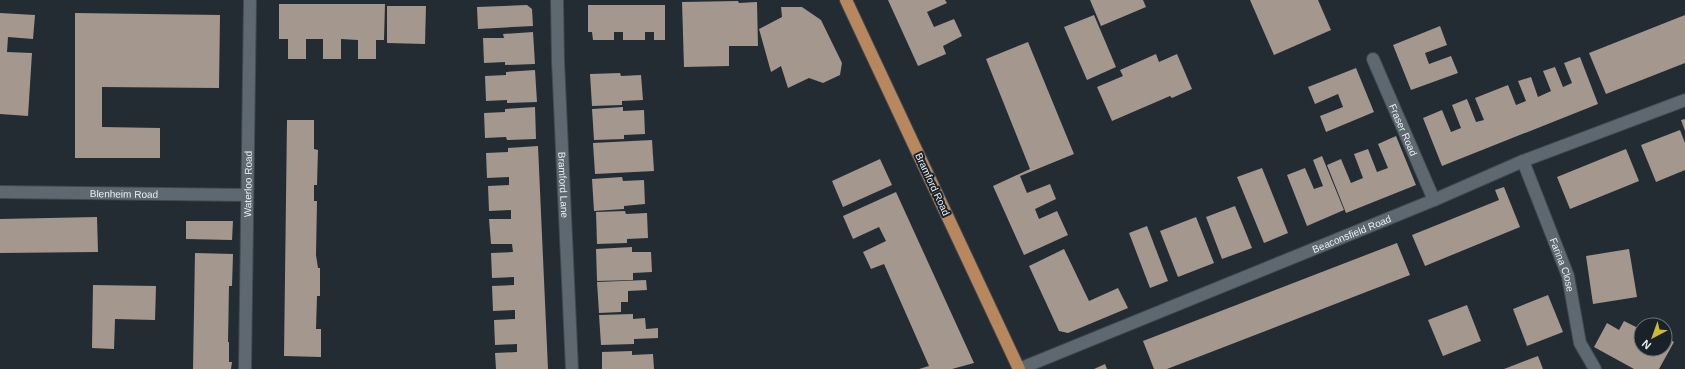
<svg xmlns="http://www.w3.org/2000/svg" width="1685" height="369" viewBox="0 0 1685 369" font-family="Helvetica,sans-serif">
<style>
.building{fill:#a3978e}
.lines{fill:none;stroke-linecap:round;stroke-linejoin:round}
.minor-casing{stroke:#41484f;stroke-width:14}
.major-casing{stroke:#41484f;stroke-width:14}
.minor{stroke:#5e6871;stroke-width:12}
.major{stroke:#b8875e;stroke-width:12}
.labels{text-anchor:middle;stroke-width:4;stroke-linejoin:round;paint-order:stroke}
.street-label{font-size:10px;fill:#e8eef3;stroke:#192229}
</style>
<rect width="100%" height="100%" fill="#232c33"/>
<g class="building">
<polygon points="888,0 945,0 947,3 927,12 934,27 954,19 962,36 943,46 946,54 918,66"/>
<polygon points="1090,0 1143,0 1146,7 1101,26"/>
<polygon points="1250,0 1318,0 1331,30 1274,55"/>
<polygon points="738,1 739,3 757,2 758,46 729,46 729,66 684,67 682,2"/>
<polygon points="279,4 385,4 384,40 376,40 376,59 358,59 358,40 341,39 341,59 323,59 323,39 306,39 306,59 288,59 288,39 279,39"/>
<polygon points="527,5 532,9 533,26 478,29 477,7"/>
<polygon points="588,5 665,5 665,40 654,40 654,32 645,32 645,40 623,40 623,32 614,32 614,40 593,40 592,32 588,32"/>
<polygon points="387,6 426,6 425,44 387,43"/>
<polygon points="781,7 802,7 821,20 842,63 840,75 823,83 809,78 788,88 781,66 771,72 759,29 782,17"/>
<polygon points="0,13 35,15 33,39 8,37 7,52 32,53 28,116 0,114"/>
<polygon points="75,13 220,15 219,88 102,87 102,127 160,128 160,158 75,158"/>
<polygon points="1094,15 1116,67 1087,80 1064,27"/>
<polygon points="1685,15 1685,63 1606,94 1589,53"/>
<polygon points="1440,26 1447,45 1425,53 1429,64 1451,56 1458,73 1411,90 1393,45"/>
<polygon points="533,32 535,64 505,65 505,62 484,63 483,38 504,38 503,34"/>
<polygon points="1028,42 1074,154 1020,176 1027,193 1050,184 1056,199 1035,209 1039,219 1057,211 1068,235 1024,255 993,186 1030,169 986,59"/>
<polygon points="1156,54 1159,62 1177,54 1192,89 1172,98 1170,96 1112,121 1097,87 1123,76 1120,70"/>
<polygon points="1580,57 1598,104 1442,166 1423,118 1442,110 1451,132 1461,128 1452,105 1467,99 1476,122 1484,120 1475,98 1508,85 1516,105 1526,101 1518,81 1531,77 1538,97 1551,91 1543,71 1555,67 1563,87 1572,83 1564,63"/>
<polygon points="1356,68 1374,112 1326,132 1320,116 1343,107 1338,94 1315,104 1308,87"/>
<polygon points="535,70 537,102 507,103 507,100 486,101 485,76 506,75 506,72"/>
<polygon points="620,73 621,76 641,75 643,100 622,101 622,105 592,106 590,74"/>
<polygon points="535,107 536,139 507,140 506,137 485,138 484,113 505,112 505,109"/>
<polygon points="623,107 623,111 644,110 645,134 624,135 624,139 594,140 592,109"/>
<polygon points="1685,119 1685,131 1681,120"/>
<polygon points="287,120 314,120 314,149 318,150 317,185 314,185 314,201 317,201 316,255 318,268 320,268 320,296 317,296 316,329 321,329 321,357 284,356"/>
<polygon points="1680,130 1685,143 1685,170 1656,182 1641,145"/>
<polygon points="1396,136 1416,185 1346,213 1327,165 1341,159 1351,183 1363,178 1354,154 1368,149 1377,172 1388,168 1378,144"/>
<polygon points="652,140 654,171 595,174 593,143"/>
<polygon points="538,146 548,369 496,369 495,353 517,352 517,344 495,345 494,320 515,319 515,310 493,311 492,286 514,285 514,277 492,278 491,253 513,252 512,244 491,244 489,219 511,219 511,210 489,211 488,186 509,185 509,177 487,178 486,153 508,152 508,148"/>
<polygon points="1626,149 1639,181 1570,209 1557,177"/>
<polygon points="1322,156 1344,210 1307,226 1287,175 1305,168 1314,189 1323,186 1313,160"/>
<polygon points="880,159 892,185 843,207 832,181"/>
<polygon points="1262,168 1288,233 1264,243 1237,177"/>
<polygon points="622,177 623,181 644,180 645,204 624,206 624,209 594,211 592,179"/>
<polygon points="1504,187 1520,227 1425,266 1412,235 1499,200 1495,190"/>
<polygon points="896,192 974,363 952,369 919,369 929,366 884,264 871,269 863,252 886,241 879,227 853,239 843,216"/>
<polygon points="1235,206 1252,248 1222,259 1206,217"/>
<polygon points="625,211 626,214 647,213 648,238 627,239 627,243 597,244 596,212"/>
<polygon points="97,217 98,252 0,253 0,219"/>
<polygon points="1196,217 1214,263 1178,277 1160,231"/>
<polygon points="186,221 233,221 232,240 186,239"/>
<polygon points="1147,226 1168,281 1150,288 1129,233"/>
<polygon points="1397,243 1410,275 1167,369 1154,369 1143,341"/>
<polygon points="632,247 632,252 651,252 652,272 633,273 633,280 597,281 596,249"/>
<polygon points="1064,249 1089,301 1118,288 1128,308 1068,333 1059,331 1029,266"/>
<polygon points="1629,249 1637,297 1593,304 1586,256"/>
<polygon points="195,253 233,254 232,286 229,286 228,342 229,342 229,362 232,362 231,369 193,369"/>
<polygon points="646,280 647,290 628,291 628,302 621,302 621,312 599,313 597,282"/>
<polygon points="93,285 156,286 155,320 115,319 114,349 92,348"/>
<polygon points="1548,295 1563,332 1527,346 1513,309"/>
<polygon points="1467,305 1481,341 1443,356 1428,320"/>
<polygon points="633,314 633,319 645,318 646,329 658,328 658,338 634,339 634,344 601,345 599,315"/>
<polygon points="1624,321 1640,329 1635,339 1641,343 1641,349 1665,349 1665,337 1674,342 1659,369 1634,369 1594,347 1607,323 1619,330"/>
<polygon points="632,351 632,355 653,354 654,369 602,369 602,352"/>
<polygon points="1538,356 1543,369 1504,369"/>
<polygon points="1105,364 1107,369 1094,369"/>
</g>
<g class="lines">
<defs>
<g id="minor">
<path id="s1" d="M557 0 558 61 572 369"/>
<path id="s2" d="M1373 59 1434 200"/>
<path id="s3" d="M1523 161 1568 276 1580 343 1595 369"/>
<path id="s4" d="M0 192 247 195"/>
<path id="s5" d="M245 369 250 0"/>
<path id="s6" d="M1019 369 1434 200 1523 161 1685 100"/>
</g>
<polyline id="major" points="846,0 1019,369"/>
</defs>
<use href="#minor" class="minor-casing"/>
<use href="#major" class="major-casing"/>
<use href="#minor" class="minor"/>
<use href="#major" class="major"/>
</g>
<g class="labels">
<g class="street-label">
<text dy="4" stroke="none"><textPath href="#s2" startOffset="77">Fraser Road</textPath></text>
<text transform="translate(933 184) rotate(65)" y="4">Bramford Road</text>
<text dy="4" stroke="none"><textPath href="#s5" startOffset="185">Waterloo Road</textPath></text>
<text dy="4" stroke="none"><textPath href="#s1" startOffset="185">Bramford Lane</textPath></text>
<text dy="4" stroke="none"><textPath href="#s4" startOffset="124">Blenheim Road</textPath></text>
<text dy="4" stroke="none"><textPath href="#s6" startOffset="359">Beaconsfield Road</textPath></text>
<text dy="4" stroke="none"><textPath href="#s3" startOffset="111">Farina Close</textPath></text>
</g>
</g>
<g transform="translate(1653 337) rotate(221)"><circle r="19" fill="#192229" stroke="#6c747a"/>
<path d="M0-3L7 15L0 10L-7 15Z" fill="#ceb837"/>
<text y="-6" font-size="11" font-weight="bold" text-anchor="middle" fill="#e8eef3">N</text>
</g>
</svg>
